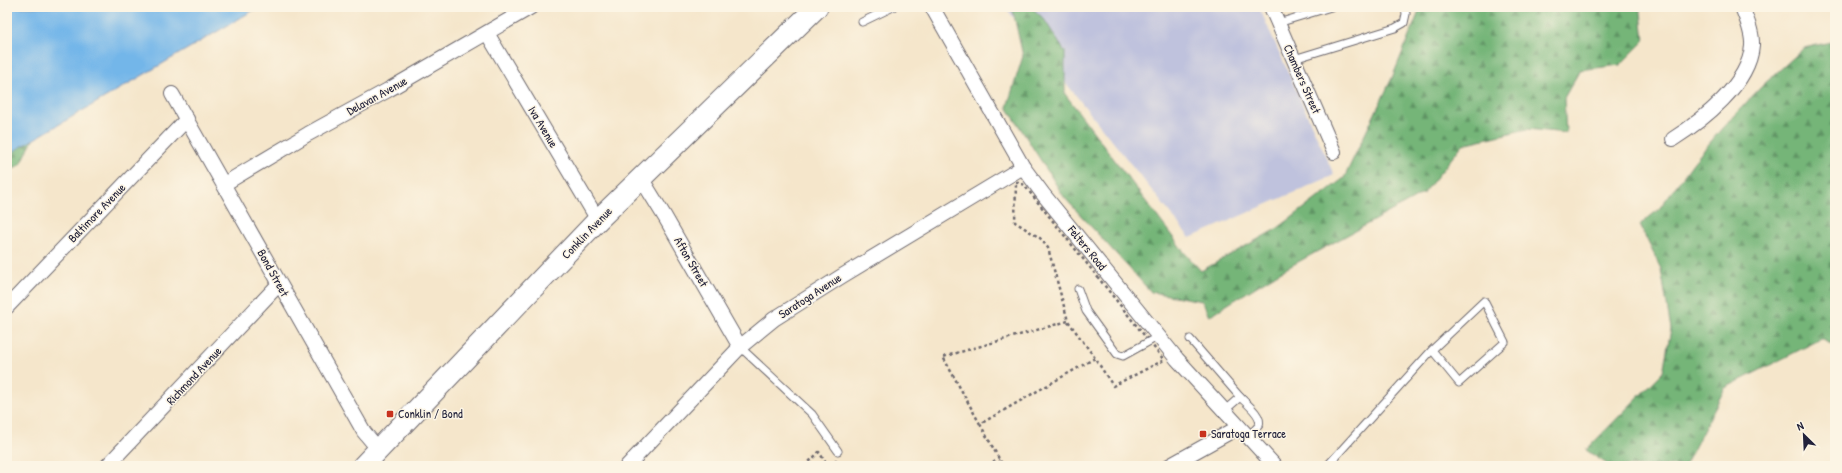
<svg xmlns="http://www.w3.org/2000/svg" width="1842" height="473" viewBox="0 0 1842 473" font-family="'Patrick Hand',sans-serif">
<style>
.industrial{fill:#bfc2dd}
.forest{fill:url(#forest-firs);stroke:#4b6c5a}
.water{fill:#73b6e9;stroke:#4a6c92}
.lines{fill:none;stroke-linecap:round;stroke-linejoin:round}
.lane-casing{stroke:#6c676d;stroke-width:9}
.street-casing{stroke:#6c676d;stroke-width:16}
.primary-casing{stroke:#6c676d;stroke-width:23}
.path{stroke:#6c676d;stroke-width:2.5;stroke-dasharray:3 3;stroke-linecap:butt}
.lane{stroke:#fff;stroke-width:7}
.street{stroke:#fff;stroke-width:14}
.primary{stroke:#fff;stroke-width:21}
.poi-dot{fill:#c8321e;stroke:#fcf5e5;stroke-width:1.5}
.labels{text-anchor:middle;stroke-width:3;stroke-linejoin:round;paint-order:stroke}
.street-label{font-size:12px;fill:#22223b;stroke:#fcf5e5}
.poi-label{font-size:12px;fill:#22223b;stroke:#fcf5e5;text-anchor:start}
</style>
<defs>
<pattern id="forest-firs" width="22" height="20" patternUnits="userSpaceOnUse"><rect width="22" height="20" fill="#74b578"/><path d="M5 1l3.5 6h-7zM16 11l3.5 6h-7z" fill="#5f9364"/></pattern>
</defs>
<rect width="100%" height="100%" fill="#fcf5e5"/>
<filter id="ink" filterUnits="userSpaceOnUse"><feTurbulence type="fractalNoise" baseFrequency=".025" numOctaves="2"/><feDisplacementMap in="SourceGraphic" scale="8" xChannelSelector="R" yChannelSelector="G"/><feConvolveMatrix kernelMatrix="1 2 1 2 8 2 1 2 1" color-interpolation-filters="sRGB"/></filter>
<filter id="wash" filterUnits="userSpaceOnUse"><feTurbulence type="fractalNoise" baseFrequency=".012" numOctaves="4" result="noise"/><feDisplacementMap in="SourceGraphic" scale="16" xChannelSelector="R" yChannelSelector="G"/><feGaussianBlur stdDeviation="0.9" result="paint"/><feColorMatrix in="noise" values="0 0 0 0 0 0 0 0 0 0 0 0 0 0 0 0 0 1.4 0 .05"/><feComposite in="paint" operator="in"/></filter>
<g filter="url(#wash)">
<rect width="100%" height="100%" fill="#f5e6cb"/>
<polygon class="industrial" points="1005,7 1259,7 1334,175 1190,238"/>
<g class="forest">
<polygon points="1012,7 1031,7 1044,19 1065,52 1065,94 1184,252 1201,271 1278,228 1344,178 1392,78 1421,7 1639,7 1641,12 1644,41 1620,65 1580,70 1564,98 1566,133 1527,129 1463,144 1424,193 1278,273 1209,316 1202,301 1151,292 1064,197 1007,107 1023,56"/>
<polygon points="1835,41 1835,346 1821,339 1725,388 1685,466 1610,466 1586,450 1663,372 1671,329 1661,269 1640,225 1659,209 1693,163 1723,127 1762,86 1804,48"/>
<polygon points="33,140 21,164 7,172 7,155"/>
</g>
<polygon class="water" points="7,7 259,7 7,155"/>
</g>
<g filter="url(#ink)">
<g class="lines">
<defs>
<g id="lane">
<polyline points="862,22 893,7"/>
<polyline points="1278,23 1331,7"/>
<polyline points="1294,59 1395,28 1404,23 1406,14 1405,7"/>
<polyline points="1078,289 1086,311 1117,354 1123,356 1159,336"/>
<polyline points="1190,339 1240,397 1224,411"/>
<polyline points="740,347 812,414 838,451"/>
<path d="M1240 397C1246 403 1263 416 1259 425 1256 429 1251 433 1248 437"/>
<polyline points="1327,466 1432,350 1484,301 1505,342 1459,383 1432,350"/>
</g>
<g id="street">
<polyline points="932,7 1023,167 1043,194 1177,359 1275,466"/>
<polyline points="1271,7 1334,152"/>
<polyline points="487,33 598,220"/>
<polyline points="172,94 364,432 379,450"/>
<path d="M1673 139C1703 120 1749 84 1752 46 1753 33 1746 18 1742 7"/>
<polyline points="641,178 665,217 740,347"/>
<polyline points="224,184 308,134 388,90 531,7"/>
<polyline points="7,307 187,119"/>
<polyline points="107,466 279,284"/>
<polyline points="627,466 740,347 774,319 842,276 1023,167"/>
<polyline points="1169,466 1239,427"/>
</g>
<polyline id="primary" points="363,466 598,220 817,7"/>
</defs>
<use href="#lane" class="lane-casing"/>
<use href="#street" class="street-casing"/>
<use href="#primary" class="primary-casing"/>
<g class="path">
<polygon points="1016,182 1020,182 1024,185 1164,360 1113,386 1095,358 1068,321 1048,248 1040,238 1015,222"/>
<polyline points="1068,321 943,357 980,424 1095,358"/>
<polyline points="980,424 1003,466"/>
<polyline points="805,466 819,452 828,466"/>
<polyline points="834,466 836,459"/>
<polyline points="988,466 999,459"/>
</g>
<use href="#lane" class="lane"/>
<use href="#street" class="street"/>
<use href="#primary" class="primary"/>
</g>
</g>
<g class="poi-dot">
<rect x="386" y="410" width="8" height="8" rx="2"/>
<rect x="1199" y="430" width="8" height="8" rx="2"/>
</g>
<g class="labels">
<g class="street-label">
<text transform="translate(1302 79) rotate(66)" y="4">Chambers Street</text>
<text transform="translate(377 96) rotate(-29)" y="4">Delavan Avenue</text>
<text transform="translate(543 127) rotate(59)" y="4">Iva Avenue</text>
<text transform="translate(97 213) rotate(-46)" y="4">Baltimore Avenue</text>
<text transform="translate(587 233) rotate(-46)" y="4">Conklin Avenue</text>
<text transform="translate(1087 248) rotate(51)" y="4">Felters Road</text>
<text transform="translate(691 262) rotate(60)" y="4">Afton Street</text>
<text transform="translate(273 273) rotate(61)" y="4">Bond Street</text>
<text transform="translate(810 296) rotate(-33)" y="4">Saratoga Avenue</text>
<text transform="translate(194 376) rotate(-47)" y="4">Richmond Avenue</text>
</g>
<g class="poi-label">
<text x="398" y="418">Conklin / Bond</text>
<text x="1211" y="438">Saratoga Terrace</text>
</g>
</g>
<rect width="1842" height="473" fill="none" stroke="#fcf5e5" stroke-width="24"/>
<g transform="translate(1804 435) rotate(336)" stroke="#fcf5e5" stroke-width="3" paint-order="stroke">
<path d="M0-3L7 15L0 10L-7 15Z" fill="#22223b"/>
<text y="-6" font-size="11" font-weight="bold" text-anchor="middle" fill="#22223b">N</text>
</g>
</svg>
